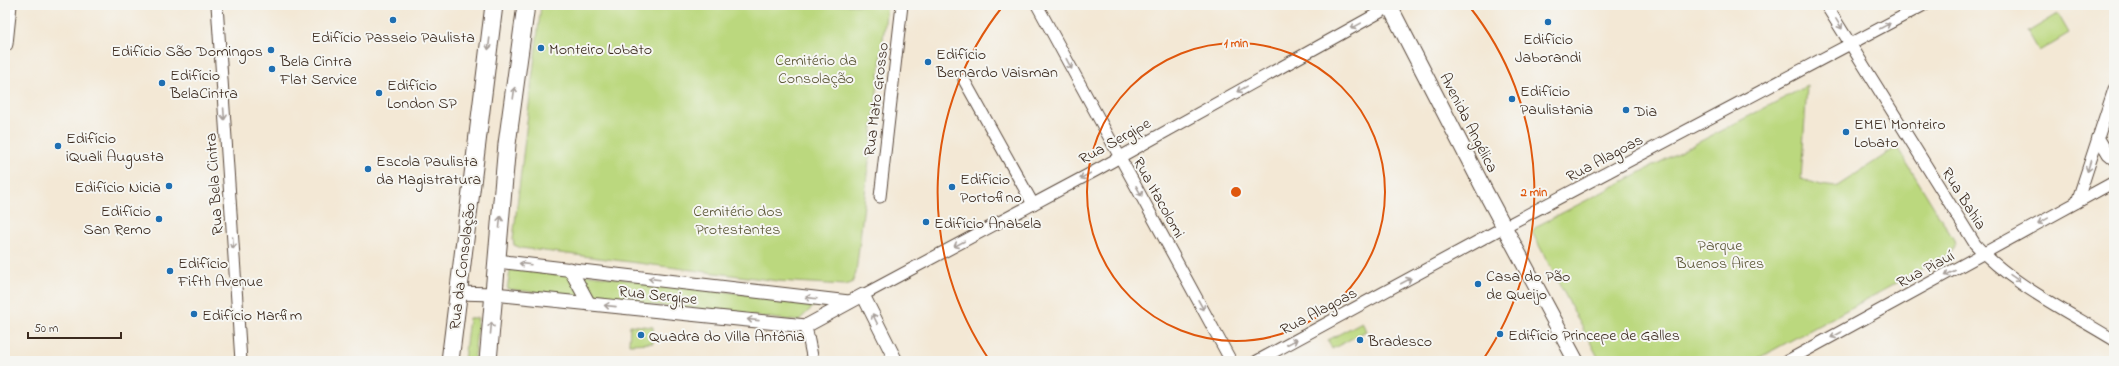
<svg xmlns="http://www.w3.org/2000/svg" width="2119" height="366" viewBox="0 0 2119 366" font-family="'Indie Flower',sans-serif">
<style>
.green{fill:#bbd87e;stroke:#7b814e}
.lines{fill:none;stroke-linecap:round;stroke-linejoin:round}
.minor-casing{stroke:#574639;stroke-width:13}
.tertiary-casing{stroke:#574639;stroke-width:15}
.secondary-casing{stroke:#574639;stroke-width:17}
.primary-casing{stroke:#574639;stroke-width:19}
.minor{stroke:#fff;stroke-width:11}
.tertiary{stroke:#fff;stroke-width:13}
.secondary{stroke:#fff;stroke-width:15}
.primary{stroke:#fff;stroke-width:17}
.oneway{stroke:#a79f9a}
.ring{fill:none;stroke:#df570d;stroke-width:2}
.poi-dot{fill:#1f6fb2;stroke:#f6f6f2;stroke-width:1.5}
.labels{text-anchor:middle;stroke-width:4;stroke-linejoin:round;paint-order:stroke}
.poi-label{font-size:16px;fill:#3b2a1e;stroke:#f6f6f2;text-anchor:start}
.park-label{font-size:16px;fill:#5b5636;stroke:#f6f6f2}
.street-label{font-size:16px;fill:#3b2a1e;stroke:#f6f6f2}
.centre{fill:#df570d;stroke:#f6f6f2;stroke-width:2}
.ring-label{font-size:12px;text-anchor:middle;font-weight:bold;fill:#df570d;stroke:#f6f6f2;stroke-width:4;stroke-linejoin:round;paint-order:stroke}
</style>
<rect width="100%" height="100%" fill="#f6f6f2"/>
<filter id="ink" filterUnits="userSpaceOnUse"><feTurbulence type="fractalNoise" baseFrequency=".025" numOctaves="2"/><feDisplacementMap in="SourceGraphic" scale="8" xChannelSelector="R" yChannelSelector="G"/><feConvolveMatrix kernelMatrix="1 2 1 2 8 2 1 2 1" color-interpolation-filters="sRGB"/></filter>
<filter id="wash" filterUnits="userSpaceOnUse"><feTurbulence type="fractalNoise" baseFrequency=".012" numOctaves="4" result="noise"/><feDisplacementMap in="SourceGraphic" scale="16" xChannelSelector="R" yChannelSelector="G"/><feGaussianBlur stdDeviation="0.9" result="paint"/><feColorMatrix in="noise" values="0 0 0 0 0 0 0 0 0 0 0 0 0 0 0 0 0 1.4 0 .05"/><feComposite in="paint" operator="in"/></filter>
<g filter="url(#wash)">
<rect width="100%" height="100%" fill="#f3e8d5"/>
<g class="green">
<polygon points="541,5 887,5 856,273 852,283 845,285 778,281 521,248 514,245 513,239"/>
<polygon points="2058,14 2069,33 2039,51 2028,32"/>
<polygon points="1807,86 1801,179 1820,185 1836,187 1897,147 1954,240 1955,246 1950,254 1753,361 1600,361 1532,232 1537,226"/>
<polygon points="511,266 569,273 583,298 507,289"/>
<polygon points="575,273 817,303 798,321 589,298"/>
<polygon points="469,318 478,318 474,361 464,361"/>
<polygon points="1362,322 1366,331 1332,349 1328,340"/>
<polygon points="630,325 653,327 653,343 629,344"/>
</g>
</g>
<g filter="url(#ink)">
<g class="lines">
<defs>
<g id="minor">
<polyline points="217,5 241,361"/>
<polyline points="1037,5 1231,361"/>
<path d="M1826 5 1975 244C2010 284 2069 312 2114 340"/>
<polyline points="964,80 1033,204"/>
<polyline points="2098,137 2108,154 2114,159"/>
<polyline points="880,197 902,5"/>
<polyline points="2077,202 2114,89"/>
<polyline points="863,295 1095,171 1393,5"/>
<polyline points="806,326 813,361"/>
<polyline points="1257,361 1504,227 1924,5"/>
<polyline points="1787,361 2114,182"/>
</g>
<g id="tertiary">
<polyline points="497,261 849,302"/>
<polyline points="570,269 589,304"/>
<polyline points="457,293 494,294 806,326 863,295 896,361"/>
</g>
<g id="secondary">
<polyline points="1389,5 1486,193 1576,361"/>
<polyline points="5,44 9,5"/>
</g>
<g id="primary">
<polyline points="450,361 494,5"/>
<polyline points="488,361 507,144 526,5"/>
</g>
</defs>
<use href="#minor" class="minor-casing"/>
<use href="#tertiary" class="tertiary-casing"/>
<use href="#secondary" class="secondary-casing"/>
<use href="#primary" class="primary-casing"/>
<use href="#minor" class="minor"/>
<use href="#tertiary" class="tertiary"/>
<use href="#secondary" class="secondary"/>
<use href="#primary" class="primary"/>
</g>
<defs><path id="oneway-shaft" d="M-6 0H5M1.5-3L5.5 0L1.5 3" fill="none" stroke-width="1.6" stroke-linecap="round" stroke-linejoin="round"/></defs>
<g class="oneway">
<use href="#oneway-shaft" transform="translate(1839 24) rotate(58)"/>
<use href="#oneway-shaft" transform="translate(1356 26) rotate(151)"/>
<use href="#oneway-shaft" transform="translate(1885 26) rotate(-28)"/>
<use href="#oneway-shaft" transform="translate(489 44) rotate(97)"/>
<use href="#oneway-shaft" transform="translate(1069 64) rotate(62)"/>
<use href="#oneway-shaft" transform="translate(1242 89) rotate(151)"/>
<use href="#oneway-shaft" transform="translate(514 93) rotate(-82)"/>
<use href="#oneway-shaft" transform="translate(224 114) rotate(86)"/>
<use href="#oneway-shaft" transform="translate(2089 166) rotate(107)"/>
<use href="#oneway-shaft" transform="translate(1085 176) rotate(152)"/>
<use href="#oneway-shaft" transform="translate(1139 191) rotate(61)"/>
<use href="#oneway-shaft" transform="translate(2043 221) rotate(151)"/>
<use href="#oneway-shaft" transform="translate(500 222) rotate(-85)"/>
<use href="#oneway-shaft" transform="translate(233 243) rotate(86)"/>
<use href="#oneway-shaft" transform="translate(959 244) rotate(152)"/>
<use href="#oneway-shaft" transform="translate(525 264) rotate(-173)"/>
<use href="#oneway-shaft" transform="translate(1950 273) rotate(152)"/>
<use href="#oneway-shaft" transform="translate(2015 278) rotate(34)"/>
<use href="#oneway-shaft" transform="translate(654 279) rotate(-173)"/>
<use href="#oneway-shaft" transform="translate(1406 281) rotate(-28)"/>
<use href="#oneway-shaft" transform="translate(811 298) rotate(-173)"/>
<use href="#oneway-shaft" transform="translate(1201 305) rotate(61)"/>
<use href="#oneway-shaft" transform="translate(610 306) rotate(-174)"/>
<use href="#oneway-shaft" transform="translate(875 319) rotate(-116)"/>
<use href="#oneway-shaft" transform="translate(753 320) rotate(-174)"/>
<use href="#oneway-shaft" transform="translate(491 328) rotate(-85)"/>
<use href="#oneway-shaft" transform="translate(1836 335) rotate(152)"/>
<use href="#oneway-shaft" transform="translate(1292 342) rotate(-28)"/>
</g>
</g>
<g class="ring">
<circle cx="1236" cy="192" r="149"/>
<path d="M990 361A298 298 0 0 1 1003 6M1469 6A298 298 0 0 1 1482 361"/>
</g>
<g class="poi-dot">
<circle cx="393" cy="20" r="4"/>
<circle cx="1548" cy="22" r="4"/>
<circle cx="541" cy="48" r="4"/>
<circle cx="271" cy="50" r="4"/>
<circle cx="928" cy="62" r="4"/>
<circle cx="272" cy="69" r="4"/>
<circle cx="162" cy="83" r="4"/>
<circle cx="379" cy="93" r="4"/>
<circle cx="1512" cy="99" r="4"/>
<circle cx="1626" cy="110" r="4"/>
<circle cx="1846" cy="132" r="4"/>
<circle cx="58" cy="146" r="4"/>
<circle cx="368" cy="169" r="4"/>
<circle cx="169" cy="186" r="4"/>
<circle cx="952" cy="187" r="4"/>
<circle cx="159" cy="219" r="4"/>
<circle cx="926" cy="222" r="4"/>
<circle cx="170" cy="271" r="4"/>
<circle cx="1478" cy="284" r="4"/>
<circle cx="194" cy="314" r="4"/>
<circle cx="1500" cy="334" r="4"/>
<circle cx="641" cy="335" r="4"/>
<circle cx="1360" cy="340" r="4"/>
</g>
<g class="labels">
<g class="poi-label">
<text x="393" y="42" text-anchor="middle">Edifício Passeio Paulista</text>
<text x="1548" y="44" text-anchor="middle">Edifício<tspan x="1548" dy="18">Jaborandi</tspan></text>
<text x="549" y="54">Monteiro Lobato</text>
<text x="263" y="56" text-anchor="end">Edifício São Domingos</text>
<text x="936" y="59">Edifício<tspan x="936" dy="18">Bernardo Vaisman</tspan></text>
<text x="280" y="66">Bela Cintra<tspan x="280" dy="18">Flat Service</tspan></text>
<text x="170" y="80">Edifício<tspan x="170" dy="18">BelaCintra</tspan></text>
<text x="387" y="90">Edifício<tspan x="387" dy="18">London SP</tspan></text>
<text x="1520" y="96">Edifício<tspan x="1520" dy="18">Paulistania</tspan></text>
<text x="1634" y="116">Dia</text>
<text x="1854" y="129">EMEI Monteiro<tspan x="1854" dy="18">Lobato</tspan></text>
<text x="66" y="143">Edifício<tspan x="66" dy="18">iQuali Augusta</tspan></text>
<text x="376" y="166">Escola Paulista<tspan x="376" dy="18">da Magistratura</tspan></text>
<text x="960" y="184">Edifício<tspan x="960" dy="18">Portofino</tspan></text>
<text x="161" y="192" text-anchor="end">Edifício Nicia</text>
<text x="151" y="216" text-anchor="end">Edifício<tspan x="151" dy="18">San Remo</tspan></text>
<text x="934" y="228">Edifício Anabela</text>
<text x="178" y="268">Edifício<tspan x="178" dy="18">Fifth Avenue</tspan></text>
<text x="1486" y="281">Casa do Pão<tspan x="1486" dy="18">de Queijo</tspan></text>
<text x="202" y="320">Edifício Marfim</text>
<text x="1508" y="340">Edifício Princepe de Galles</text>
<text x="649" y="341">Quadra do Villa Antônia</text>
<text x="1368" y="346">Bradesco</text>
</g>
<g class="park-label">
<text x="816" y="65">Cemitério da<tspan x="816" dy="18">Consolação</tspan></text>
<text x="738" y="216">Cemitério dos<tspan x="738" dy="18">Protestantes</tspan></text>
<text x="1720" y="250">Parque<tspan x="1720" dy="18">Buenos Aires</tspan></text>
</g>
<g class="street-label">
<text transform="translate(875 99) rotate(-83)" y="6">Rua Mato Grosso</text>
<text transform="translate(1470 122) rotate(63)" y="6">Avenida Angélica</text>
<text transform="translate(1114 140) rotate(-29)" y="6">Rua Sergipe</text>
<text transform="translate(1604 157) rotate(-28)" y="6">Rua Alagoas</text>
<text transform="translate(213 184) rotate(-94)" y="6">Rua Bela Cintra</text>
<text transform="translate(1160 197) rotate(61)" y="6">Rua Itacolomi</text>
<text transform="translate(1965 198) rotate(58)" y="6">Rua Bahia</text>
<text transform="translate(461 266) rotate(-83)" y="6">Rua da Consolação</text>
<text transform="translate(1925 268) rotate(-28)" y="6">Rua Piauí</text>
<text transform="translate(658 294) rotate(6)" y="6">Rua Sergipe</text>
<text transform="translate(1318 310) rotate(-28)" y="6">Rua Alagoas</text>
</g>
</g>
<circle cx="1236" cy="192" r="6" class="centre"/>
<g class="ring-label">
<text x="1236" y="47">1 min</text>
<text x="1534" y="196">2 min</text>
</g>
<rect width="2119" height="366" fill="none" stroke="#f6f6f2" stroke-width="20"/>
<path d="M28 332v6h93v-6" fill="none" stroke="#3b2a1e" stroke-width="2"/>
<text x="34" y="332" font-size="12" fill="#3b2a1e" stroke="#f6f6f2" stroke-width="3" paint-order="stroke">50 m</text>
</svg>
